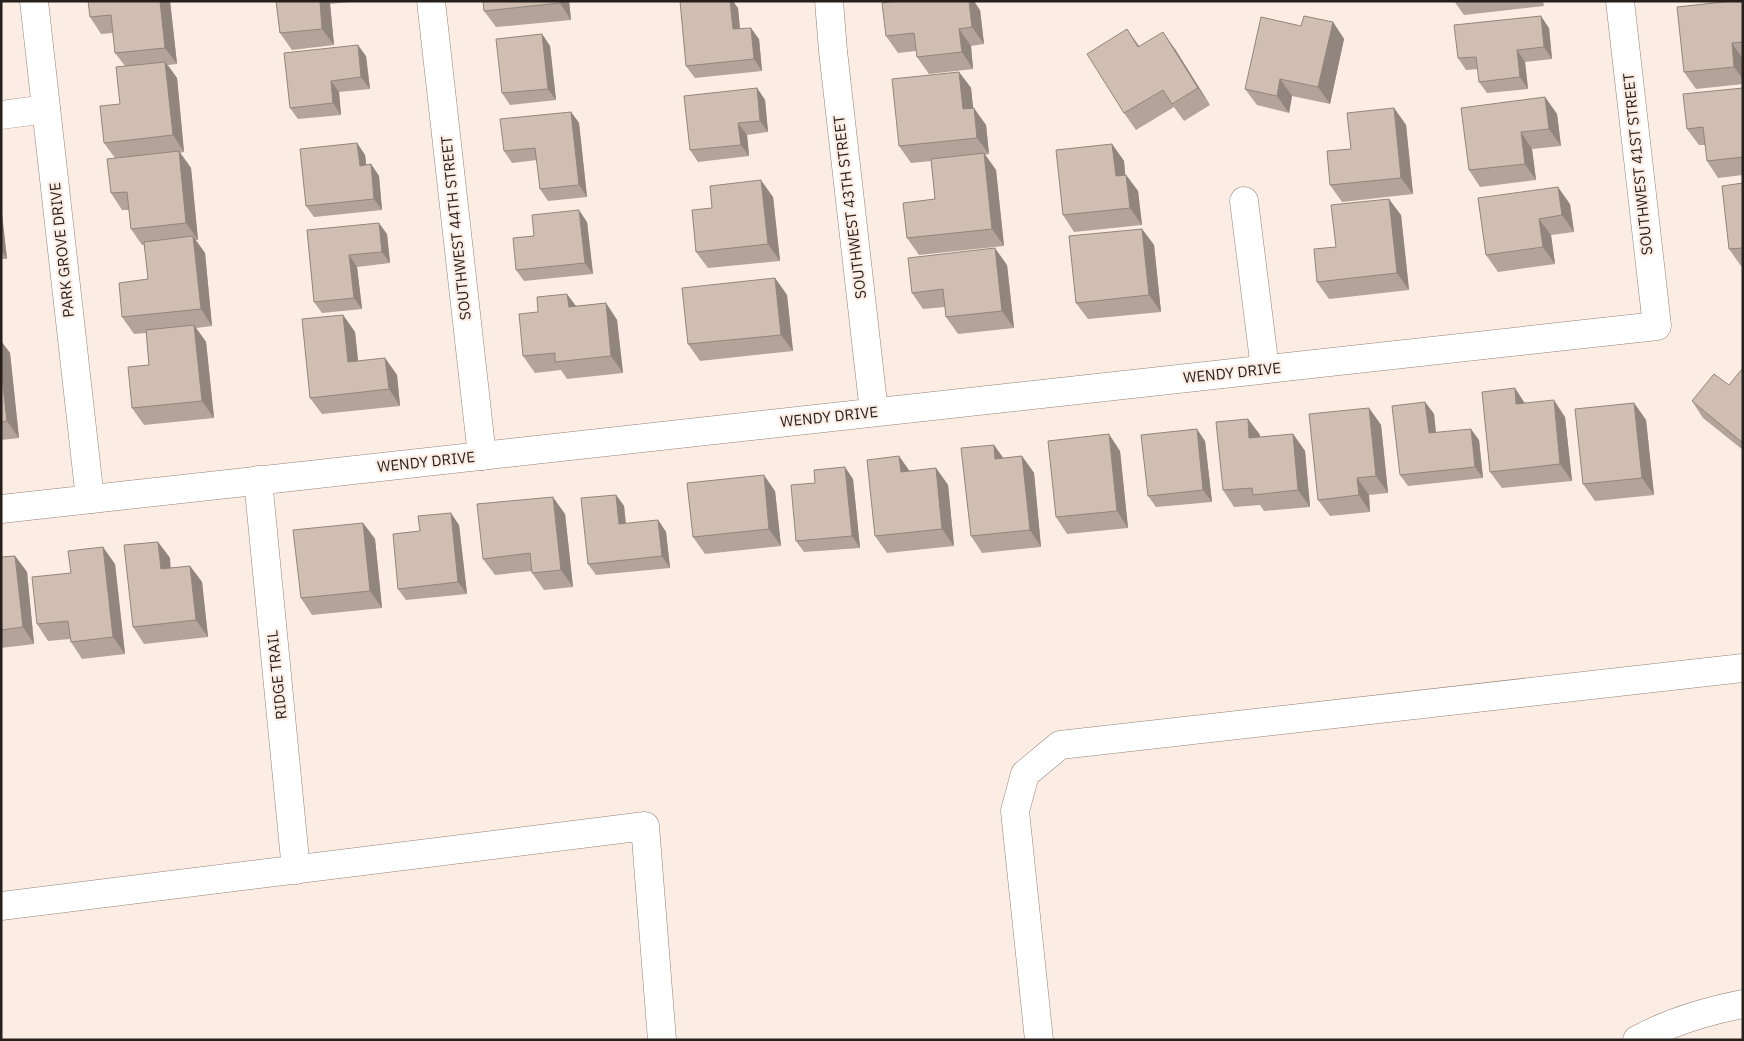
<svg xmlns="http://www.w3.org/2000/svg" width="1744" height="1041" viewBox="0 0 1744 1041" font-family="'IBM Plex Sans',sans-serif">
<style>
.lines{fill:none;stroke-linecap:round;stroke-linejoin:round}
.minor-casing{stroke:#938278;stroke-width:29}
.minor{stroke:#fff;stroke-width:28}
.wall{fill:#b3a39a}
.shaded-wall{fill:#92857d}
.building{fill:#d0beb3;stroke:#92857d}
.labels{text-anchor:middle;stroke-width:4.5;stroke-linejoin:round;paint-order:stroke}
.street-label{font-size:15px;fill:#261f1b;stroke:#fcede4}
</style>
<rect width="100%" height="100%" fill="#fcede4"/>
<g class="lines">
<defs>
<g id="minor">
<polyline points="34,1 90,499"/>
<polyline points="431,1 482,456"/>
<polyline points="829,1 833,51 874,412"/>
<polyline points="1,115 46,109"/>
<polyline points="1244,201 1265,369"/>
<polyline points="258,480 296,870"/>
<polyline points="1,509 1657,326 1620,1"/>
<polyline points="1,906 645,826 662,1040"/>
<polyline points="1039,1040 1015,811 1025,774 1060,745 1743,668"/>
<path d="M1637 1040C1670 1022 1707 1011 1743 1004"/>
</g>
</defs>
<use href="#minor" class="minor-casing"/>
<use href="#minor" class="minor"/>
</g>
<g class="wall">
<polygon points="170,1 177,64 168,65 177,78 184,152 180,153 191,168 198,240 195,240 205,253 212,326 196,328 206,342 214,418 144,425 132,408 149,365 146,333 134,334 122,317 148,279 144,245 142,245 131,229 129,210 122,210 111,193 115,158 104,143 120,104 125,66 115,53 113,33 101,34 90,17"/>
<polygon points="276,1 358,1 330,4 334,45 292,50 280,33"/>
<polygon points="569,1 571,20 496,27 484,11"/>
<polygon points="1454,1 1543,1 1544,6 1464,15"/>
<polygon points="1743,1 1743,84 1696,89 1684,72"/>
<polygon points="738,8 740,29 759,39 762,71 695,78 686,66"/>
<polygon points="980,10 984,44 971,46 973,69 929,74 917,57 916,51 898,53 886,36"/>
<polygon points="1333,22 1344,39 1330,104 1292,96 1289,113 1257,105 1245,89 1301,26"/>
<polygon points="1549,28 1552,59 1525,62 1528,89 1487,93 1479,82 1478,69 1466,70 1458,58"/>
<polygon points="542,34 550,46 556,100 510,105 502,93"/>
<polygon points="1139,46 1175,49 1210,105 1184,121 1174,107 1136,130 1124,113"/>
<polygon points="366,56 370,89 339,92 341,115 298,119 290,108"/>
<polygon points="959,72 971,88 973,108 986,125 989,154 985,155 996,170 1004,246 919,255 907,238 935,199 931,161 911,163 899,146"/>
<polygon points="757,88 765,100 768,132 747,135 749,156 698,162 690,150"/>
<polygon points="1743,88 1743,175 1718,178 1707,161 1705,145 1699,145 1687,129"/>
<polygon points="1545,97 1557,114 1561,146 1532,149 1536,180 1480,187 1469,170"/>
<polygon points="1394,108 1406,125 1413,194 1342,202 1330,185 1351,149"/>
<polygon points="571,112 579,123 587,197 548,201 540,189 537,160 512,163 504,151"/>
<polygon points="357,143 365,155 366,165 371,164 379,176 382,210 314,217 306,206"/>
<polygon points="1112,144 1124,161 1125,175 1126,175 1138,191 1142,225 1074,232 1063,215"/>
<polygon points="1743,183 1743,266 1741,266 1729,249"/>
<polygon points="773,197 780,261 708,268 696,252 712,208"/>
<polygon points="1478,198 1570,204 1574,232 1551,235 1555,264 1498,272 1486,255"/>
<polygon points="1,205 7,259 1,259"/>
<polygon points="1401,215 1409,290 1329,299 1317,282 1336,247"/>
<polygon points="587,222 593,274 524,281 516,270 534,236"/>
<polygon points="1142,229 1154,245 1161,312 1088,319 1076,303"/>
<polygon points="307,230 387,234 390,263 357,267 362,309 322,313 314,302"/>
<polygon points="1007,265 1014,328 958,334 946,317 945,307 923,309 912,293"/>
<polygon points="775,278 787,295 793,351 700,361 688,344"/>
<polygon points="606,303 617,320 623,373 567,379 561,370 535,373 523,356 538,312 576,306"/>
<polygon points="343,315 355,332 358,361 385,358 397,375 400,406 322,414 310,398"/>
<polygon points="1,341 10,353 19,438 1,440"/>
<polygon points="1743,370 1743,450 1703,418 1692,401 1729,385"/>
<polygon points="1425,402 1434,414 1436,432 1479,440 1483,478 1408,486 1400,475"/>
<polygon points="1525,403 1565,417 1572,481 1502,488 1490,472"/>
<polygon points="1634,403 1646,420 1654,495 1595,501 1583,484"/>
<polygon points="1369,408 1381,425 1388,493 1369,495 1370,512 1330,516 1318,500"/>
<polygon points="1248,419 1260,435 1260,437 1293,434 1305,451 1310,507 1264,511 1260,505 1234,507 1223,490"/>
<polygon points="1205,441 1212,502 1156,507 1148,496"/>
<polygon points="994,445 1003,458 1022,456 1034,473 1041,547 982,553 971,536"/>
<polygon points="1120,451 1128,528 1067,534 1056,517"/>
<polygon points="899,456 909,471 936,468 948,485 954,546 887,553 875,536"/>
<polygon points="853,479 860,548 804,552 796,541 815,483"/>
<polygon points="775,491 781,546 705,554 693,537"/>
<polygon points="616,495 624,506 626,524 658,520 666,532 670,568 596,575 588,564"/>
<polygon points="565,514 573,587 544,590 532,573 532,571 495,575 483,559"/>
<polygon points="363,523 375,539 382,608 312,615 301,598"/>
<polygon points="459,525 467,594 406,600 398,589 420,531"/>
<polygon points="158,542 170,558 170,568 190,566 202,582 208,637 144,644 133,627"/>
<polygon points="15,556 27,572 34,644 1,648 1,557"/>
<polygon points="115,564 125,654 82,659 71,642 70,639 48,641 37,624 71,573"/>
</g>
<g class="shaded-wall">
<polygon points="160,1 170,1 177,64 165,48"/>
<polygon points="320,1 328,1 330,4 334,45 322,29"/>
<polygon points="559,1 569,1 571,20 560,3"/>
<polygon points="730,1 733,1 738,8 741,41 733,29"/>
<polygon points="969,1 974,1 980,10 984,44 972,27"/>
<polygon points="1541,16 1549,28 1552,59 1544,47"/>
<polygon points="1333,22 1344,39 1330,104 1318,87"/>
<polygon points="751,28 759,39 762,71 754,59"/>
<polygon points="959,29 971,46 973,69 962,52"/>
<polygon points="1127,29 1139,46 1138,47"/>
<polygon points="1163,32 1175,49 1210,105 1198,88"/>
<polygon points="542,34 550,46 556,100 548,89"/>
<polygon points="1732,43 1743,59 1743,79 1734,67"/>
<polygon points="358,45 366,56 370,89 361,77"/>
<polygon points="1517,50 1525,62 1528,89 1520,77"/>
<polygon points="165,62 177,78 184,152 173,135"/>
<polygon points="959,72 971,88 975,126 963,109"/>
<polygon points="1280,79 1292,96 1289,113 1277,96"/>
<polygon points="331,81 339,92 341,115 333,103"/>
<polygon points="757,88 765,100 768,132 760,121"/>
<polygon points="1545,97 1557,114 1561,146 1549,129"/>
<polygon points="974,108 986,125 989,154 977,138"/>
<polygon points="1394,108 1406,125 1413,194 1401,178"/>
<polygon points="571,112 579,123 587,197 579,185"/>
<polygon points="738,123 747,135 749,156 741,145"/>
<polygon points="1521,132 1532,149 1536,180 1525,164"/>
<polygon points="357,143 365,155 368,177 360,166"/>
<polygon points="1112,144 1124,161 1127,193 1116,176"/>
<polygon points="179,151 191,168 198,240 186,223"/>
<polygon points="984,153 996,170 1004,246 992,229"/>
<polygon points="371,164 379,176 382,210 374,199"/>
<polygon points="1126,175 1138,191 1142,225 1130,208"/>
<polygon points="761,180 773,197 780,261 768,244"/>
<polygon points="1558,187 1570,204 1574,232 1562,215"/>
<polygon points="1389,199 1401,215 1409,290 1397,273"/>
<polygon points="1,206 7,259 1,250"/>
<polygon points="579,210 587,222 593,274 585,263"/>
<polygon points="1539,219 1551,235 1555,264 1543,247"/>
<polygon points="379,223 387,234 390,263 382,252"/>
<polygon points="1142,229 1154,245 1161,312 1149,295"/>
<polygon points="193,236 205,253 212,326 201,309"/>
<polygon points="995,248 1007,265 1014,328 1002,311"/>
<polygon points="349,255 357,267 362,309 354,298"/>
<polygon points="775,278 787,295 793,351 781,335"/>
<polygon points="567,294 579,310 569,307"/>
<polygon points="606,303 617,320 623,373 611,356"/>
<polygon points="343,315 355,332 360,379 348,362"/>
<polygon points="194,325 206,342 214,418 202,401"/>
<polygon points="1,341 10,353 19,438 7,421 1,368"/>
<polygon points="385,358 397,375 400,406 389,389"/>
<polygon points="1515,388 1526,405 1516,404"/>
<polygon points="1554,400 1565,417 1572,481 1560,464"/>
<polygon points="1425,402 1434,414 1437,445 1429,433"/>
<polygon points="1634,403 1646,420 1654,495 1642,478"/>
<polygon points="1369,408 1381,425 1388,493 1376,476"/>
<polygon points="1248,419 1260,435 1261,455 1249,438"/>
<polygon points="1197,429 1205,441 1212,502 1203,490"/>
<polygon points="1471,429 1479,440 1483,478 1475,467"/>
<polygon points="1109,434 1120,451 1128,528 1117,511"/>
<polygon points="1293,434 1305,451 1310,507 1298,490"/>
<polygon points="994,445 1006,462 995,459"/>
<polygon points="899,456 911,473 901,472"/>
<polygon points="1022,456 1034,473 1041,547 1030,530"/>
<polygon points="845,467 853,479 860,548 852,536"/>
<polygon points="936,468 948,485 954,546 942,529"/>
<polygon points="764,475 775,491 781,546 769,529"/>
<polygon points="1357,478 1369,495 1370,512 1359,495"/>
<polygon points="616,495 624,506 627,536 619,524"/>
<polygon points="553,497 565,514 573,587 561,570"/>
<polygon points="451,513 459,525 467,594 458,582"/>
<polygon points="658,520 666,532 670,568 662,556"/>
<polygon points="363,523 375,539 382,608 370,591"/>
<polygon points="158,542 170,558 172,586 161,569"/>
<polygon points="103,547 115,564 125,654 113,637"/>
<polygon points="15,556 27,572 34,644 23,627"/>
<polygon points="190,566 202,582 208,637 196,620"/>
</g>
<g class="building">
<polygon points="88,1 160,1 165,48 115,53 111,15 90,17"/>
<polygon points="276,1 320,1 322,29 280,33"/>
<polygon points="483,1 559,1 560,3 484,11"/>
<polygon points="680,1 730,1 733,29 751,28 754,59 686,66"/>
<polygon points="895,1 969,1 972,27 959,29 962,52 917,57 914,33 886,36 882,3"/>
<polygon points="1732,1 1743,1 1743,42 1732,43 1734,67 1684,72 1677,7"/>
<polygon points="1304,16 1333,22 1318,87 1280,79 1277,96 1245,89 1261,17 1301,26"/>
<polygon points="1541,16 1544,47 1517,50 1520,77 1479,82 1476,57 1458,58 1454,25"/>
<polygon points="1127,29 1138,47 1163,32 1198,88 1172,104 1163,90 1124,113 1087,54"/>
<polygon points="542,34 548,89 502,93 496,39"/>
<polygon points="358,45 361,77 331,81 333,103 290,108 284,53"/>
<polygon points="165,62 173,135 104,143 100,106 120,104 116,67"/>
<polygon points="959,72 963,109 974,108 977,138 899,146 892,79"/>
<polygon points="757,88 760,121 738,123 741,145 690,150 684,96"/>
<polygon points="1743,88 1743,157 1707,161 1703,127 1687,129 1683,94"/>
<polygon points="1545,97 1549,129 1521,132 1525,164 1469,170 1461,108"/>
<polygon points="1394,108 1401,178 1330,185 1327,151 1351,149 1347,113"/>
<polygon points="571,112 579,185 540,189 535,148 504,151 500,119"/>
<polygon points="357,143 360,166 371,164 374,199 306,206 300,149"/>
<polygon points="1112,144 1116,176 1126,175 1130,208 1063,215 1056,150"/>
<polygon points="179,151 186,223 131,229 127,192 111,193 107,159"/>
<polygon points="984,153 992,229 907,238 903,203 935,199 931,159"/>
<polygon points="761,180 768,244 696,252 692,210 712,208 710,186"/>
<polygon points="1743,183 1743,248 1729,249 1722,186"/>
<polygon points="1558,187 1562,215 1539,219 1543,247 1486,255 1478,198"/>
<polygon points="1389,199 1397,273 1317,282 1314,249 1336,247 1331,205"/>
<polygon points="579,210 585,263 516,270 513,238 534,236 532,215"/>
<polygon points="379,223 382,252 349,255 354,298 314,302 307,230"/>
<polygon points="1142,229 1149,295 1076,303 1069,236"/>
<polygon points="193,236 201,309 122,317 119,283 148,279 144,242"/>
<polygon points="995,248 1002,311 946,317 943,289 912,293 908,258"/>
<polygon points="775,278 781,335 688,344 682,288"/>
<polygon points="567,294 569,307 606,303 611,356 555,362 555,353 523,356 519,314 538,312 537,297"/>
<polygon points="343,315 348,362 385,358 389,389 310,398 302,319"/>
<polygon points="194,325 202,401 132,408 128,367 149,365 146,330"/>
<polygon points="1,368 7,421 1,422"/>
<polygon points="1742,369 1743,370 1743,443 1692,401 1714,374 1729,385"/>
<polygon points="1515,388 1516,404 1554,400 1560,464 1490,472 1482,392"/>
<polygon points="1425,402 1429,433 1471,429 1475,467 1400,475 1392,406"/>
<polygon points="1634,403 1642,478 1583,484 1575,409"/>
<polygon points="1369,408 1376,476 1357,478 1359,495 1318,500 1309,414"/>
<polygon points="1248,419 1249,438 1293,434 1298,490 1253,495 1252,488 1223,490 1216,422"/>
<polygon points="1197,429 1203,490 1148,496 1141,435"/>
<polygon points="1109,434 1117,511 1056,517 1048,441"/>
<polygon points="994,445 995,459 1022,456 1030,530 971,536 961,448"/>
<polygon points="899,456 901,472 936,468 942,529 875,536 867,460"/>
<polygon points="845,467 852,536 796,541 791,485 815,483 814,470"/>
<polygon points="764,475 769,529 693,537 687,483"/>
<polygon points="616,495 619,524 658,520 662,556 588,564 581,498"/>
<polygon points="553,497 561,570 532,573 530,553 483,559 477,504"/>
<polygon points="451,513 458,582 398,589 393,534 420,531 418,516"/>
<polygon points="363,523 370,591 301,598 293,530"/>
<polygon points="158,542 161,569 190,566 196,620 133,627 124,545"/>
<polygon points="103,547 113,637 71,642 68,621 37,624 32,577 71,573 68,551"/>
<polygon points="15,556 23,627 1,630 1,557"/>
</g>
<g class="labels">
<g class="street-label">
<text transform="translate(1638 164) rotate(-96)" y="5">SOUTHWEST 41ST STREET</text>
<text transform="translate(850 207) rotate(-97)" y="5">SOUTHWEST 43TH STREET</text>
<text transform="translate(456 228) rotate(-96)" y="5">SOUTHWEST 44TH STREET</text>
<text transform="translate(62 250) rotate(-96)" y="5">PARK GROVE DRIVE</text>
<text transform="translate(1232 373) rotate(-6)" y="5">WENDY DRIVE</text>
<text transform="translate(829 417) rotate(-6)" y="5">WENDY DRIVE</text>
<text transform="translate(426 462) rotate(-6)" y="5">WENDY DRIVE</text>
<text transform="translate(277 675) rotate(-96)" y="5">RIDGE TRAIL</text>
</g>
</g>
<rect width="1744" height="1041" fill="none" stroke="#261f1b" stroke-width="5"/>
</svg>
